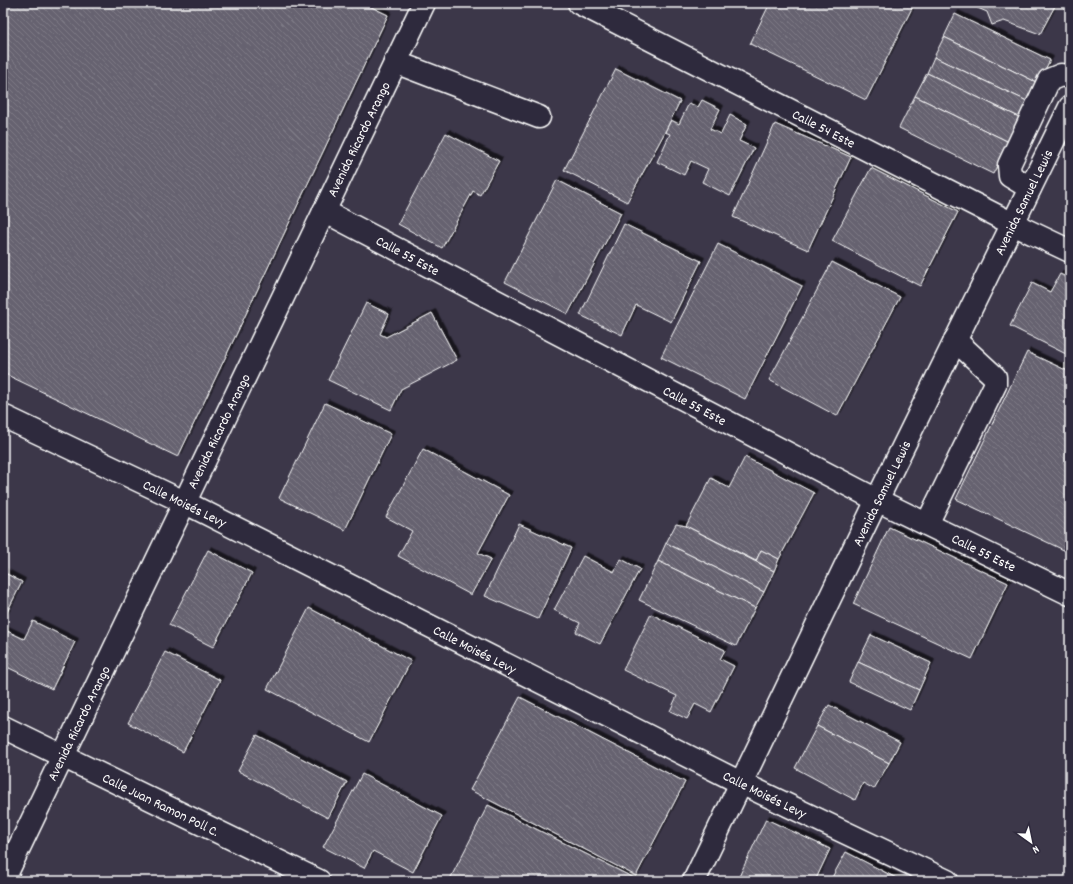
<svg xmlns="http://www.w3.org/2000/svg" width="1073" height="884" viewBox="0 0 1073 884" font-family="Dekko,sans-serif">
<style>
.building{fill:url(#building-back-hatch);stroke:#fff;filter:url(#shadow)}
.lines{fill:none;stroke-linecap:round;stroke-linejoin:round}
.minor-casing{stroke:#fff;stroke-width:25}
.minor{stroke:#2f2a3d;stroke-width:22}
.labels{text-anchor:middle;stroke-width:3;stroke-linejoin:round;paint-order:stroke}
.street-label{font-size:14px;fill:#fff;stroke:#2f2a3d}
</style>
<defs>
<pattern id="building-back-hatch" width="6" height="6" patternUnits="userSpaceOnUse"><rect width="6" height="6" fill="#666270"/><path d="M-1 5l2 2M0 0l6 6M5-1l2 2" fill="none" stroke="#7d7a85"/></pattern>
<filter id="shadow"><feDropShadow dx="3.5" dy="-3.5" stdDeviation="0" flood-color="#0009"/></filter>
</defs>
<rect width="100%" height="100%" fill="#3c3749"/>
<filter id="ink" filterUnits="userSpaceOnUse"><feTurbulence type="fractalNoise" baseFrequency=".025" numOctaves="2"/><feDisplacementMap in="SourceGraphic" scale="8" xChannelSelector="R" yChannelSelector="G"/><feConvolveMatrix kernelMatrix="1 2 1 2 8 2 1 2 1" color-interpolation-filters="sRGB"/></filter>
<g filter="url(#ink)">
<g class="building">
<polygon points="3,3 363,3 388,15 178,457 3,373"/>
<polygon points="770,3 913,3 914,4 866,100 750,44"/>
<polygon points="966,3 1061,3 1056,4 1040,34 1004,21 992,25 987,12"/>
<polygon points="955,14 1050,60 1038,83 944,37"/>
<polygon points="944,37 1038,83 1029,102 934,57"/>
<polygon points="934,57 1029,102 1021,118 927,73"/>
<polygon points="616,69 680,101 665,132 627,202 564,170"/>
<polygon points="927,73 1021,118 1009,142 915,96"/>
<polygon points="915,96 1009,142 993,174 899,128"/>
<polygon points="702,100 720,109 710,129 721,134 730,115 747,124 739,141 754,148 730,196 702,182 708,169 691,161 684,175 657,162 670,134 665,132 671,120 679,124 689,103 698,107"/>
<polygon points="775,124 851,157 808,250 733,217"/>
<polygon points="446,133 499,161 480,195 473,191 442,248 398,224"/>
<polygon points="871,168 958,212 920,286 832,241"/>
<polygon points="557,180 621,213 568,314 505,282"/>
<polygon points="624,224 701,261 671,322 636,305 622,335 580,315"/>
<polygon points="718,244 802,286 745,399 661,357"/>
<polygon points="832,262 900,297 837,416 769,380"/>
<polygon points="1060,274 1068,278 1070,274 1070,356 1010,326 1032,283 1050,292"/>
<polygon points="366,303 389,314 380,334 386,337 432,313 457,360 401,389 391,410 328,380"/>
<polygon points="1027,352 1070,372 1070,553 956,499"/>
<polygon points="325,403 391,434 345,530 279,498"/>
<polygon points="423,449 509,495 478,553 491,559 471,595 398,556 412,531 386,517"/>
<polygon points="745,457 814,493 779,559 761,550 756,561 686,526 711,478 729,488"/>
<polygon points="519,524 571,548 538,619 485,596"/>
<polygon points="676,524 686,526 774,571 764,592 666,543"/>
<polygon points="889,527 1008,583 972,659 853,604"/>
<polygon points="666,543 764,592 755,608 658,561"/>
<polygon points="208,550 252,573 213,647 169,625"/>
<polygon points="761,550 779,559 774,571 756,561"/>
<polygon points="583,556 614,572 621,559 640,569 600,644 576,632 580,623 554,610"/>
<polygon points="658,561 755,608 736,646 639,600"/>
<polygon points="3,572 22,582 3,620"/>
<polygon points="309,608 411,661 369,742 267,689"/>
<polygon points="651,614 725,650 720,659 734,666 711,712 695,704 687,719 670,711 677,696 623,670"/>
<polygon points="33,621 75,642 52,689 3,665 3,629 24,639"/>
<polygon points="871,635 931,663 919,690 858,662"/>
<polygon points="165,652 220,680 183,752 128,723"/>
<polygon points="858,662 919,690 910,710 849,682"/>
<polygon points="520,697 685,782 636,876 470,790"/>
<polygon points="829,705 900,742 889,763 817,726"/>
<polygon points="817,726 889,763 874,789 863,783 855,800 795,768"/>
<polygon points="257,735 347,782 328,818 238,771"/>
<polygon points="362,774 442,816 413,872 373,851 364,868 323,847"/>
<polygon points="488,805 636,879 635,881 449,881"/>
<polygon points="766,819 830,849 815,881 737,881"/>
<polygon points="846,852 902,881 830,881"/>
</g>
<g class="lines">
<defs>
<g id="minor">
<polyline points="579,3 1013,224 1070,251"/>
<polyline points="395,62 539,117"/>
<polyline points="1030,188 1010,176 1009,165 1049,80 1061,75 1070,77"/>
<polyline points="324,211 877,500 1070,594"/>
<polyline points="3,416 184,502 741,783 947,881"/>
<polyline points="927,524 995,385 995,377 955,340"/>
<polyline points="3,727 319,881"/>
<polyline points="3,881 424,3"/>
<polyline points="694,881 877,500 1070,107"/>
</g>
</defs>
<use href="#minor" class="minor-casing"/>
<use href="#minor" class="minor"/>
</g>
</g>
<g class="labels">
<g class="street-label">
<text transform="translate(824 128) rotate(27)" y="5">Calle 54 Este</text>
<text transform="translate(358 139) rotate(-64)" y="5">Avenida Ricardo Arango</text>
<text transform="translate(1023 202) rotate(-64)" y="5">Avenida Samuel Lewis</text>
<text transform="translate(408 255) rotate(28)" y="5">Calle 55 Este</text>
<text transform="translate(695 405) rotate(28)" y="5">Calle 55 Este</text>
<text transform="translate(218 431) rotate(-64)" y="5">Avenida Ricardo Arango</text>
<text transform="translate(881 493) rotate(-64)" y="5">Avenida Samuel Lewis</text>
<text transform="translate(185 503) rotate(26)" y="5">Calle Moisés Levy</text>
<text transform="translate(984 552) rotate(26)" y="5">Calle 55 Este</text>
<text transform="translate(475 649) rotate(27)" y="5">Calle Moisés Levy</text>
<text transform="translate(78 723) rotate(-64)" y="5">Avenida Ricardo Arango</text>
<text transform="translate(765 794) rotate(26)" y="5">Calle Moisés Levy</text>
<text transform="translate(161 804) rotate(26)" y="5">Calle Juan Ramon Poll C.</text>
</g>
</g>
<rect width="1073" height="884" fill="none" stroke="#2f2a3d" stroke-width="16"/>
<rect x="8" y="8" width="1057" height="868" fill="none" stroke="#fff" stroke-width="1.5" filter="url(#ink)"/>
<g transform="translate(1031 842) rotate(147)" stroke="#2f2a3d" stroke-width="3" paint-order="stroke">
<path d="M0-3L7 15L0 10L-7 15Z" fill="#ffffff"/>
<text y="-6" font-size="11" font-weight="bold" text-anchor="middle" fill="#ffffff">N</text>
</g>
</svg>
